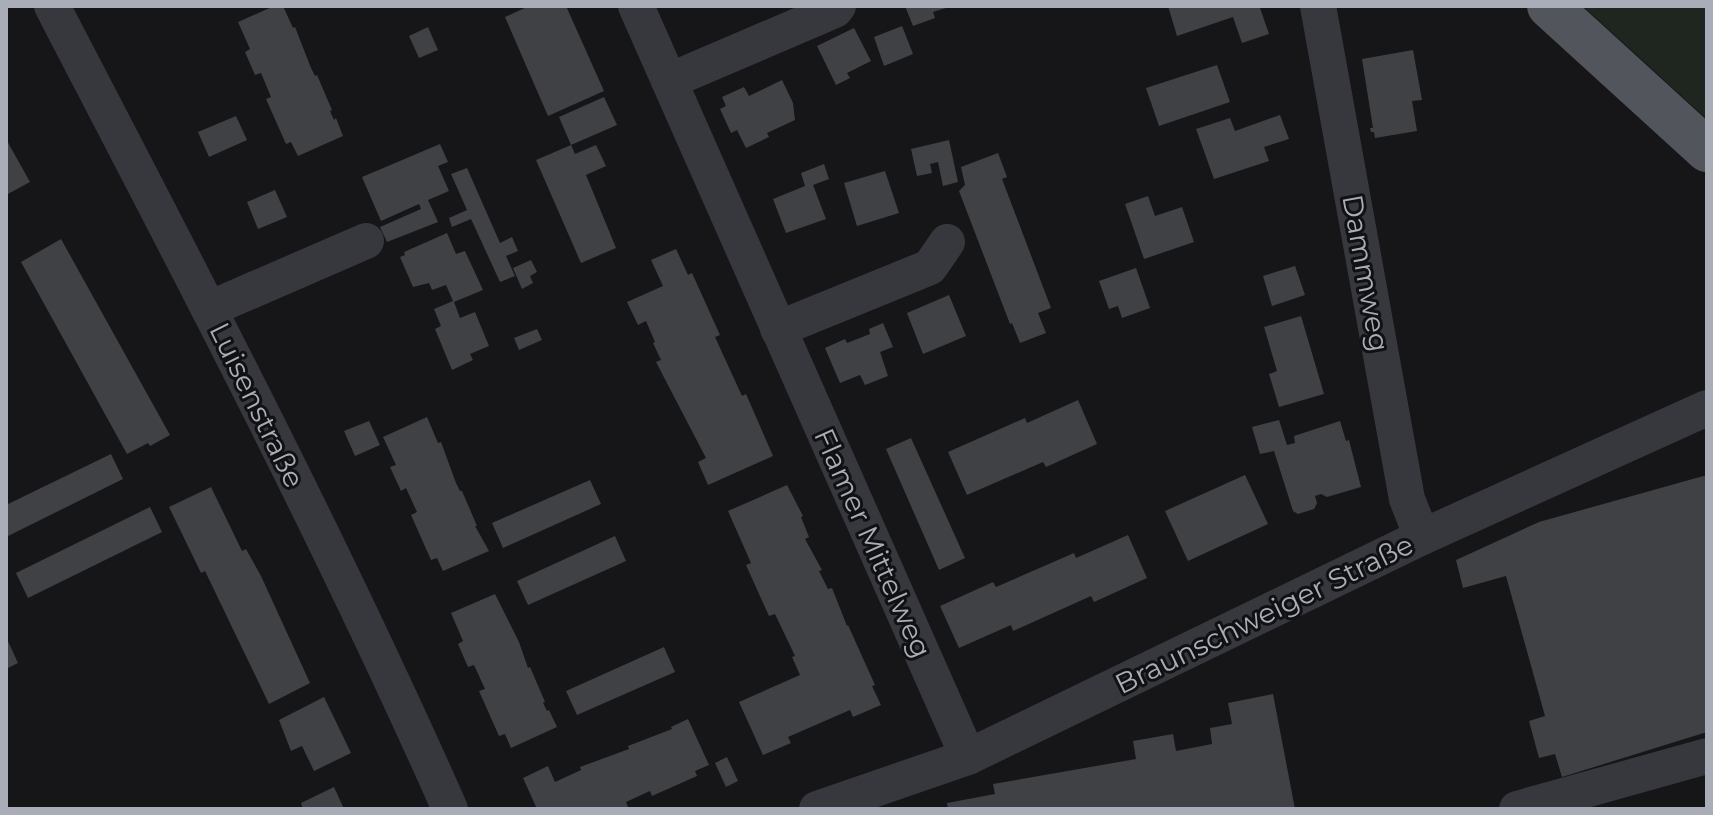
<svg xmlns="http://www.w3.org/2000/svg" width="1713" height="815" viewBox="0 0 1713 815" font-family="Montserrat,sans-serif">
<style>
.green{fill:#1e261f}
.building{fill:#404145}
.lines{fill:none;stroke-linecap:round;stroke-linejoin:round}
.minor{stroke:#37383d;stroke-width:36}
.major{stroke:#53555c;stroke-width:44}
.labels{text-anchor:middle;stroke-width:6;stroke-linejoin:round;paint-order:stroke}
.street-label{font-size:28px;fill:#a8adb8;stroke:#111113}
</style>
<rect width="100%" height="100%" fill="#161618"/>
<polygon class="green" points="1583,6 1707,6 1707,119"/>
<g class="building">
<polygon points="274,6 283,6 293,28 295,27 311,68 315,76 317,75 332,110 330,111 334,120 336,118 343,136 298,156 291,142 286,144 266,99 271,97 261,73 255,75 245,52 250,49 238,22"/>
<polygon points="529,6 566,6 604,91 548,116 505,17"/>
<polygon points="905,6 949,6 949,7 933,12 935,18 913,26"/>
<polygon points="1168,6 1260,8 1269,34 1242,43 1233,17 1177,36"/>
<polygon points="902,26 913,54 884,66 874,37"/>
<polygon points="428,27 438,50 419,58 409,36"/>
<polygon points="854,28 871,61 847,73 850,78 836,85 817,46"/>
<polygon points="1413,50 1422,100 1412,101 1417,131 1375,138 1374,132 1371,132 1370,128 1373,128 1362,59"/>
<polygon points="1217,65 1230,102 1159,126 1146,88"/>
<polygon points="782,80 793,103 795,120 767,133 769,137 746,148 737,130 731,133 720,109 726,106 722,97 744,87 749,96"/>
<polygon points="604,97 617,125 571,145 559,117"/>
<polygon points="1280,115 1289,139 1264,147 1269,161 1214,179 1196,129 1230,118 1235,131"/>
<polygon points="236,116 247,140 209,157 198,132"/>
<polygon points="6,139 30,182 6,195"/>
<polygon points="949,140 958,182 943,186 938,162 930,164 932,173 917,176 911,149"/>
<polygon points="440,144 448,162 438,166 449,191 428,200 438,222 387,242 380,227 421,209 419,204 381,221 362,177"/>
<polygon points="571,145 575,154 596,145 606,166 586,175 616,248 581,263 536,160"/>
<polygon points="998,153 1007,177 1002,179 1051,308 1038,313 1046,333 1020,343 1012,323 1010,324 959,191 965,185 961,167"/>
<polygon points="824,164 829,179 813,185 826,219 786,233 773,199 805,186 801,173"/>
<polygon points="467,168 500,243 512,237 518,251 506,256 515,276 500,282 471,219 452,227 449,218 467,210 451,174"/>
<polygon points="885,171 899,213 857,226 844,183"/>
<polygon points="275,190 287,217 258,229 247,202"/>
<polygon points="1148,196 1155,216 1182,207 1194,242 1144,259 1125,204"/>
<polygon points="447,233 456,254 465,251 483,290 454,302 460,318 475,312 489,346 470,354 473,360 452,370 435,329 441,326 434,309 453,301 446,285 432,290 429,283 413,287 400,257 405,255 404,252"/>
<polygon points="61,239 170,435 150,446 148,443 127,454 21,262"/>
<polygon points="676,249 688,275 692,273 720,335 715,337 742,396 746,394 773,456 708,485 698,462 706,458 656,362 661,360 653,343 655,342 646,321 638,325 627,302 663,286 651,260"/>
<polygon points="531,260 537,272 530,276 533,283 522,289 513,268"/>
<polygon points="1295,266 1305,295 1272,306 1263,276"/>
<polygon points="1136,268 1150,308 1122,318 1118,306 1109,309 1099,281"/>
<polygon points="949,295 966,336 923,354 907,313"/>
<polygon points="1301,316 1324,394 1279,407 1269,374 1277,371 1264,327"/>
<polygon points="883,323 893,347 880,352 888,376 865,385 860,375 840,383 825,348 845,339 847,343 870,334 869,329"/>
<polygon points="537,329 542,340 519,350 514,338"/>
<polygon points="1078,400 1097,444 1046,467 1043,462 967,495 948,452 1025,418 1027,423"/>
<polygon points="427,417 438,443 441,442 456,483 460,491 462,491 477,526 475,526 489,551 443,571 437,558 431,560 411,515 417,512 406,488 401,491 390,467 396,465 383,437"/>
<polygon points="1279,420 1287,445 1295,443 1294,436 1340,421 1346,441 1349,440 1361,487 1327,497 1321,494 1315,496 1317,503 1314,509 1298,514 1293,511 1274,451 1260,454 1252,427"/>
<polygon points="369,421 380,445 355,456 344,431"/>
<polygon points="911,438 965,558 939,570 886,449"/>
<polygon points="111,454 123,479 6,537 6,505"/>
<polygon points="1245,475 1268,524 1188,561 1165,511"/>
<polygon points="1707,475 1707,732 1562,777 1555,754 1539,758 1529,721 1545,716 1506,576 1463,588 1456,560 1539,522"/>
<polygon points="590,480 601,504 503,548 492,523"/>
<polygon points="787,485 803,516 801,517 809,537 805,539 822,570 819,571 828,589 832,588 847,626 848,625 875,685 872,686 881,705 853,717 850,710 788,737 791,743 763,755 739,702 800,675 792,657 795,656 775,614 769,616 746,565 751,563 728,511"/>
<polygon points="211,487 242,551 246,549 261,576 310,683 269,704 205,571 201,573 169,507"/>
<polygon points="150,507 162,532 28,598 16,573"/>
<polygon points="1128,535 1147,578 1094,602 1091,596 1013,631 1011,625 959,648 940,606 993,582 996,587 1074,553 1076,558"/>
<polygon points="615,536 626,561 528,605 517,581"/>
<polygon points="495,594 519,642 528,668 530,667 545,702 543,703 547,711 549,710 557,727 511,748 505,734 499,736 479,691 485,689 474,665 468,667 458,644 463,641 451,613"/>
<polygon points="6,637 18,663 6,669"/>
<polygon points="664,647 675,672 577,715 566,691"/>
<polygon points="1273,694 1295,809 948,809 947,803 995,794 993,784 1136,759 1133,741 1173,734 1176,751 1212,744 1210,728 1232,724 1228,703"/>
<polygon points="324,697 351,753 314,771 302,746 291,751 279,720"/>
<polygon points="688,719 709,765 695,771 697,776 652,796 650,791 626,802 628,807 624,809 537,809 523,778 548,766 555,782 581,770 580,767 629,749 628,746 672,729 671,727"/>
<polygon points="727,757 738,781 726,787 715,763"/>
<polygon points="334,787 344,809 303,809 301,803"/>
</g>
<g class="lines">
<g class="minor">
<path d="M52 6C190 271 329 536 450 809"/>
<polyline points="636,6 968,757"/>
<polyline points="1318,6 1407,499 1422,537"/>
<polyline points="669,81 835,10 838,6"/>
<polyline points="209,309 366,241"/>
<polyline points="778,329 930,267 947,242"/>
<polyline points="817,809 968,757 1422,537 1707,408"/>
<polyline points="1517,809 1707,756"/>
</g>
<polyline class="major" points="1549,6 1707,150"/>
</g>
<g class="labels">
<g class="street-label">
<text transform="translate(1366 273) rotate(80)" y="10">Dammweg</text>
<text transform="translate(257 405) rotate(64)" y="10">Luisenstraße</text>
<text transform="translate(873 543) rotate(66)" y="10">Flamer Mittelweg</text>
<text transform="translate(1264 614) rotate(-26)" y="10">Braunschweiger Straße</text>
</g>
</g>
<rect width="1713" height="815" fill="none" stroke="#a8adb8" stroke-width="16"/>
</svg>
